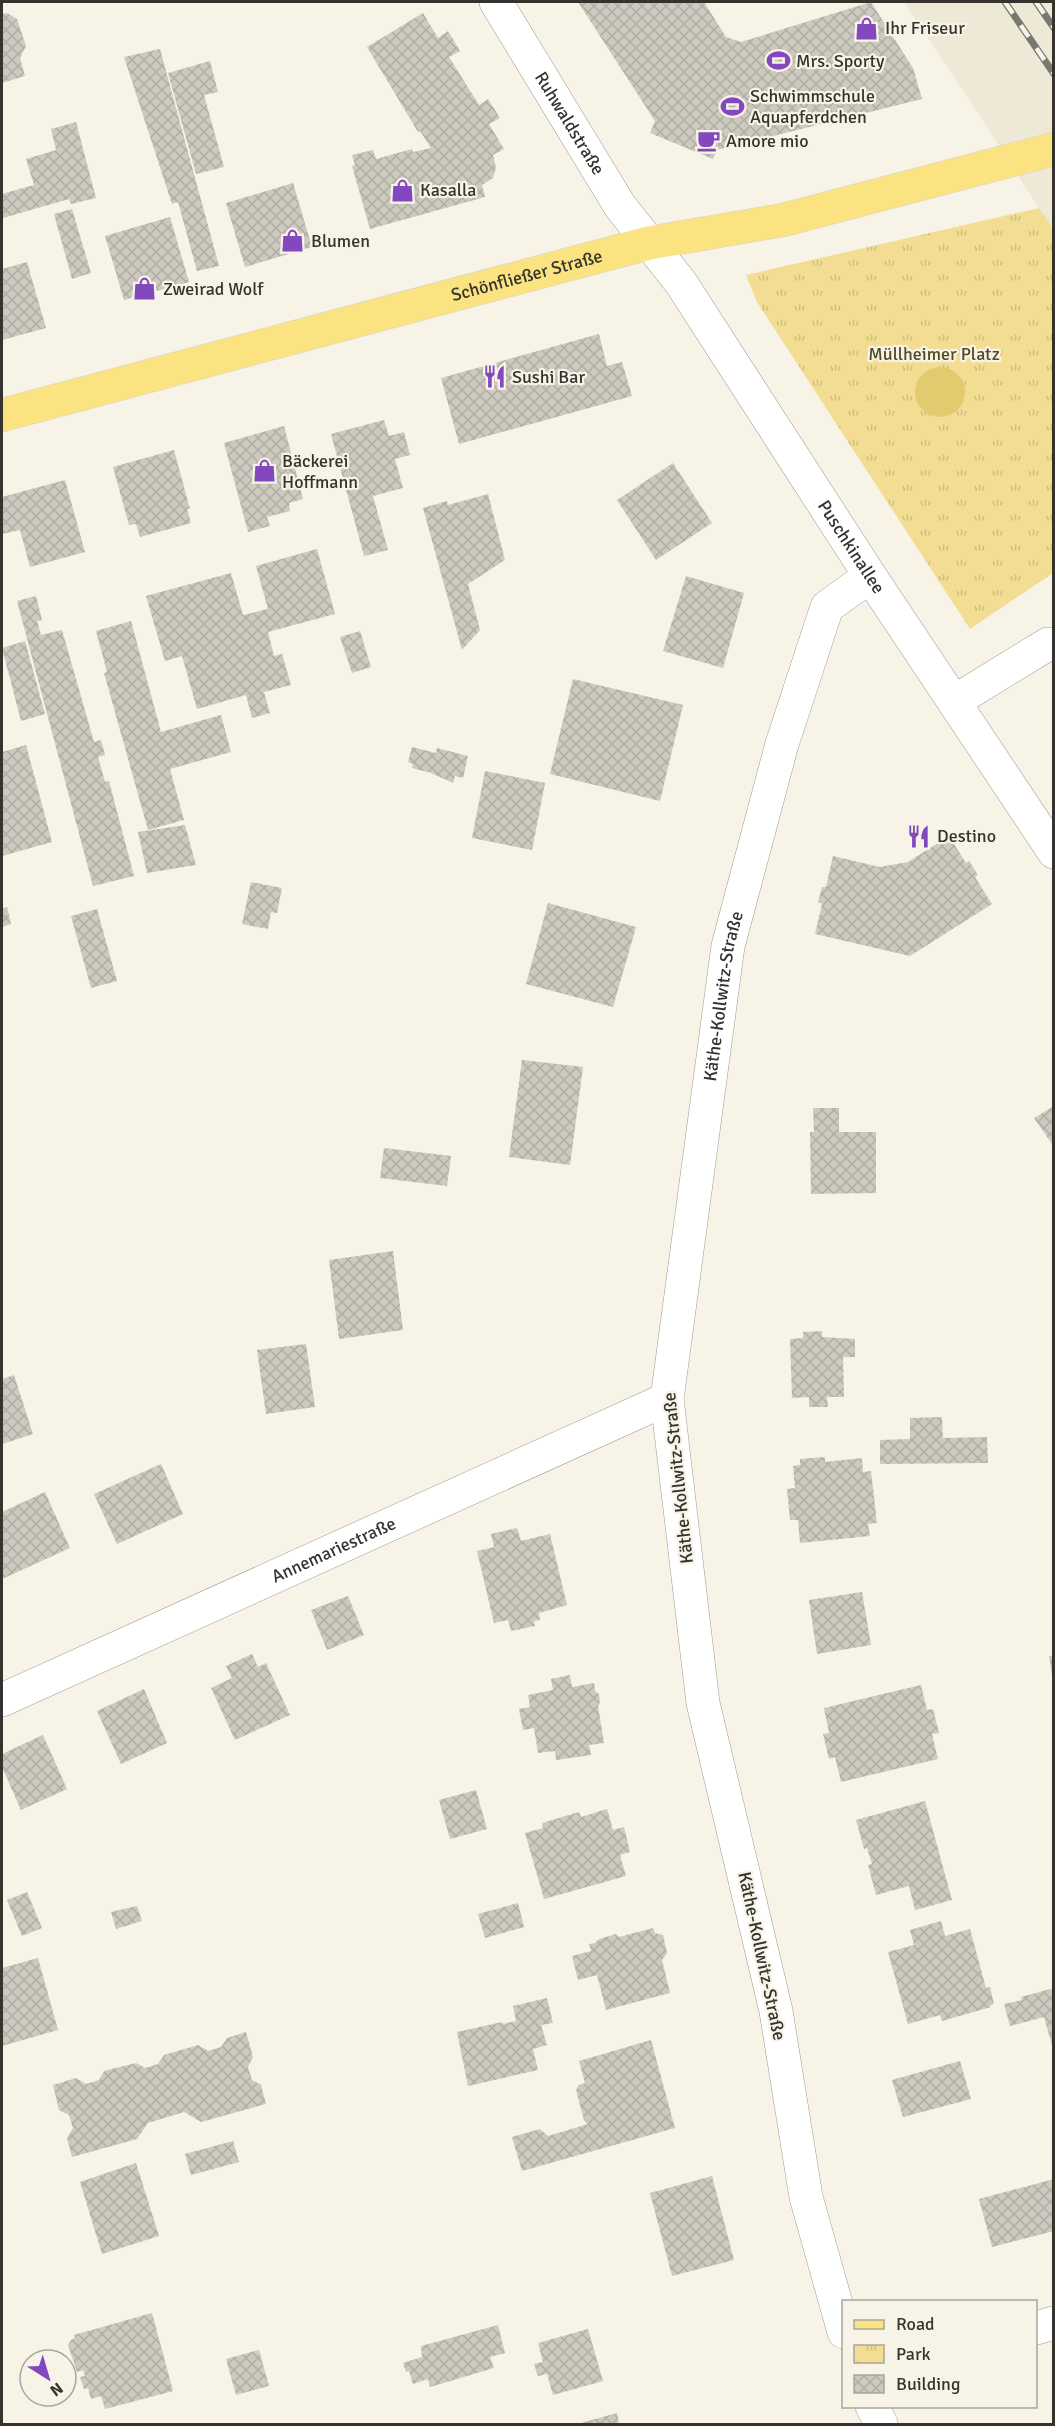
<svg xmlns="http://www.w3.org/2000/svg" width="1055" height="2426" viewBox="0 0 1055 2426" font-family="Signika,sans-serif">
<style>
.built{fill:#eee8d6}
.park{fill:url(#park-tufts)}
.water{fill:#e4ca6f}
.building{fill:url(#building-cross-hatch)}
.lines{fill:none;stroke-linecap:round;stroke-linejoin:round}
.minor-casing{stroke:#9e9b90;stroke-width:34}
.major-casing{stroke:#d2d2d1;stroke-width:34}
.minor{stroke:#fff;stroke-width:33}
.major{stroke:#fbe381;stroke-width:33}
.rail-casing{stroke:#79776f;stroke-width:7}
.rail{stroke:#f7f3e7;stroke-width:4.5;stroke-dasharray:14;stroke-linecap:butt}
.labels{text-anchor:middle;stroke-width:4.5;stroke-linejoin:round;paint-order:stroke}
.poi-label{font-size:18px;fill:#34332e;stroke:#f7f3e7;text-anchor:start}
.street-label{font-size:18px;fill:#34332e;stroke:#f7f3e7}
.park-label{font-size:18px;fill:#544922;stroke:#f7f3e7}
</style>
<defs>
<pattern id="park-tufts" width="24" height="20" patternUnits="userSpaceOnUse" patternTransform="scale(1.5)"><rect width="24" height="20" fill="#f2dd92"/><path d="M3 7l-1-3M5 7V3M7 7l1-3M15 17l-1-3M17 17v-4M19 17l1-3" fill="none" stroke="#d0be7e"/></pattern>
<pattern id="building-cross-hatch" width="8" height="8" patternUnits="userSpaceOnUse" patternTransform="scale(1.5)"><rect width="8" height="8" fill="#ccc9be"/><path d="M0 0l8 8M0 8l8-8" fill="none" stroke="#b0ada4"/></pattern>
</defs>
<rect width="100%" height="100%" fill="#f7f3e7"/>
<polygon class="built" points="904,2 1053,2 1053,230 985,124"/>
<polygon class="park" points="1039,208 1054,230 1053,573 970,629 757,302 746,275"/>
<circle class="water" cx="940" cy="392" r="25"/>
<g class="building">
<polygon points="578,2 704,2 726,37 741,42 871,2 913,68 922,99 717,150 713,159 650,133 655,121"/>
<polygon points="7,13 17,19 26,46 20,58 25,76 2,83 2,14"/>
<polygon points="423,13 438,38 448,31 460,51 449,57 479,105 488,99 500,118 489,124 504,149 493,155 496,168 493,178 482,185 485,197 370,229 352,166 355,165 352,155 373,150 376,159 412,149 413,152 431,148 420,131 418,132 367,47"/>
<polygon points="160,49 219,266 197,271 178,202 172,204 124,57"/>
<polygon points="210,61 218,92 204,95 224,167 196,174 168,73"/>
<polygon points="76,122 96,198 71,204 69,199 3,218 2,194 34,185 26,159 56,150 51,129"/>
<polygon points="293,183 312,247 245,267 226,203"/>
<polygon points="72,209 91,273 72,279 54,214"/>
<polygon points="170,217 189,282 124,300 105,236"/>
<polygon points="27,262 46,328 2,340 2,269"/>
<polygon points="599,334 607,366 622,362 632,396 459,444 441,378"/>
<polygon points="384,420 389,436 404,432 410,455 395,459 403,488 373,496 388,550 364,556 331,434"/>
<polygon points="284,426 303,499 289,503 290,511 267,517 270,526 248,532 224,443"/>
<polygon points="174,450 190,509 187,509 191,523 140,537 136,524 129,525 113,467"/>
<polygon points="673,463 712,523 656,560 617,500"/>
<polygon points="65,480 85,552 30,567 20,530 2,534 2,497"/>
<polygon points="488,494 505,560 468,584 480,630 462,650 423,508 447,501 448,505"/>
<polygon points="317,549 335,614 268,632 274,656 282,654 291,685 264,692 270,713 252,718 246,695 197,709 182,656 165,661 146,596 231,573 243,615 268,609 256,566"/>
<polygon points="686,576 744,593 723,668 663,651"/>
<polygon points="36,596 42,620 37,621 41,635 62,630 94,742 101,740 105,755 98,757 105,782 109,781 134,876 93,886 17,601"/>
<polygon points="131,621 161,732 221,715 231,752 170,769 184,820 148,830 104,673 107,672 96,631"/>
<polygon points="360,631 371,667 352,673 340,637"/>
<polygon points="25,641 45,714 21,721 2,648"/>
<polygon points="573,679 683,705 660,801 550,774"/>
<polygon points="26,745 52,842 2,856 2,752"/>
<polygon points="412,747 436,753 437,748 468,756 463,778 455,776 453,783 431,773 412,768 413,764 408,762"/>
<polygon points="485,771 545,783 532,850 472,838"/>
<polygon points="185,825 196,865 147,873 138,832"/>
<polygon points="949,836 966,863 969,861 978,875 975,877 992,904 910,956 815,934 822,904 818,902 822,887 826,887 833,856 880,867 908,862"/>
<polygon points="251,882 282,888 277,913 271,912 268,929 242,924"/>
<polygon points="548,903 636,927 613,1007 526,984"/>
<polygon points="7,907 11,924 2,927 2,909"/>
<polygon points="97,909 117,981 91,988 71,916"/>
<polygon points="522,1060 583,1067 570,1165 509,1157"/>
<polygon points="1054,1106 1054,1147 1034,1118"/>
<polygon points="813,1108 839,1108 839,1132 876,1132 876,1193 811,1194 810,1132 814,1132"/>
<polygon points="384,1148 451,1156 447,1186 380,1178"/>
<polygon points="393,1251 403,1330 339,1339 329,1260"/>
<polygon points="822,1331 822,1337 855,1339 855,1357 843,1357 844,1397 827,1397 828,1407 809,1407 809,1397 792,1398 790,1339 803,1338 803,1332"/>
<polygon points="306,1344 315,1407 266,1414 257,1350"/>
<polygon points="14,1375 33,1434 2,1444 2,1379"/>
<polygon points="942,1417 943,1438 987,1437 988,1463 880,1464 880,1440 910,1439 910,1418"/>
<polygon points="825,1457 825,1462 862,1458 863,1472 871,1471 877,1523 868,1524 870,1536 800,1543 798,1520 790,1520 787,1489 795,1488 793,1466 800,1465 800,1459"/>
<polygon points="161,1464 183,1514 117,1544 94,1494"/>
<polygon points="45,1492 70,1548 2,1579 2,1512"/>
<polygon points="517,1528 521,1541 550,1534 567,1605 539,1613 540,1620 534,1621 535,1626 511,1631 508,1620 494,1623 477,1551 494,1547 491,1534"/>
<polygon points="862,1592 871,1645 817,1654 809,1600"/>
<polygon points="348,1596 364,1635 327,1650 311,1610"/>
<polygon points="252,1654 258,1667 266,1663 290,1715 235,1740 211,1688 232,1678 226,1666"/>
<polygon points="1049,1656 1054,1656 1054,1675 1052,1675"/>
<polygon points="570,1675 572,1687 594,1683 595,1691 599,1694 600,1702 598,1706 604,1743 589,1745 591,1755 556,1760 555,1751 538,1753 534,1728 523,1730 519,1709 530,1707 528,1695 553,1690 551,1679"/>
<polygon points="921,1685 927,1710 933,1709 939,1733 932,1734 938,1759 841,1782 835,1757 829,1759 823,1734 829,1733 824,1708"/>
<polygon points="144,1689 167,1743 121,1764 97,1711"/>
<polygon points="43,1735 67,1789 21,1810 2,1767 2,1754"/>
<polygon points="476,1790 487,1829 450,1839 439,1800"/>
<polygon points="925,1801 952,1900 915,1910 909,1886 876,1895 868,1865 872,1864 867,1848 864,1849 856,1820"/>
<polygon points="607,1809 613,1830 624,1827 630,1852 620,1855 626,1876 544,1899 525,1833 543,1828 542,1823 579,1812 581,1817"/>
<polygon points="27,1892 42,1928 22,1936 7,1900"/>
<polygon points="518,1903 524,1927 485,1938 478,1914"/>
<polygon points="137,1906 142,1921 116,1929 111,1912"/>
<polygon points="941,1921 945,1936 970,1929 986,1988 990,1987 994,2004 990,2005 991,2007 942,2021 940,2015 908,2024 888,1952 914,1945 910,1930"/>
<polygon points="653,1928 655,1933 663,1935 667,1953 662,1960 670,1993 606,2010 597,1975 578,1980 572,1956 591,1951 589,1944 595,1943 599,1939 616,1934 619,1937"/>
<polygon points="38,1958 58,2030 2,2046 2,1968"/>
<polygon points="1054,1988 1054,2049 1053,2049 1044,2017 1010,2026 1004,2004 1022,2000 1021,1997"/>
<polygon points="547,1998 553,2023 541,2025 547,2045 533,2049 538,2070 468,2086 457,2032 502,2022 503,2024 516,2021 513,2006"/>
<polygon points="246,2032 253,2057 248,2067 252,2080 261,2085 266,2104 201,2122 184,2112 148,2123 137,2139 72,2157 67,2138 73,2128 69,2115 59,2110 53,2085 76,2078 86,2084 99,2080 104,2071 136,2063 145,2068 158,2064 164,2055 198,2045 208,2051 221,2047 227,2038"/>
<polygon points="651,2040 675,2128 522,2171 512,2137 540,2129 548,2136 588,2124 584,2120 576,2090 579,2085 585,2083 579,2061"/>
<polygon points="960,2061 971,2099 903,2117 892,2080"/>
<polygon points="233,2141 239,2162 191,2175 185,2154"/>
<polygon points="136,2163 159,2236 102,2254 80,2182"/>
<polygon points="712,2176 734,2260 672,2276 650,2193"/>
<polygon points="1054,2179 1054,2231 992,2247 979,2199"/>
<polygon points="152,2313 173,2391 105,2409 101,2396 91,2399 88,2388 84,2389 80,2377 85,2376 83,2370 77,2372 68,2345 71,2340 75,2338 74,2335"/>
<polygon points="498,2325 505,2353 490,2357 494,2368 430,2387 428,2379 413,2384 409,2371 406,2372 403,2363 422,2357 421,2346"/>
<polygon points="588,2329 603,2381 553,2395 547,2374 538,2376 534,2364 543,2362 538,2343"/>
<polygon points="259,2350 269,2386 236,2395 226,2359"/>
<polygon points="617,2413 619,2424 577,2424"/>
</g>
<g class="lines">
<defs>
<g id="minor">
<path id="s1" d="M496 2 620 206 681 283 870 576 1054 852"/>
<polyline points="955,701 1048,644"/>
<path id="s2" d="M2 1700 667 1399"/>
<polyline points="1036,2328 1054,2323"/>
<path id="s3" d="M844 2332 806 2197 776 2011 703 1703 667 1399 728 946 782 744 827 607 870 576"/>
<polyline points="872,2406 881,2424"/>
</g>
<g id="major">
<path id="s4" d="M2 415 649 243 783 220 1054 149"/>
</g>
</defs>
<use href="#minor" class="minor-casing"/>
<use href="#major" class="major-casing"/>
<use href="#minor" class="minor"/>
<use href="#major" class="major"/>
<defs>
<g id="rail">
<polyline points="1005,2 1054,74"/>
<polyline points="1036,2 1054,28"/>
</g>
</defs>
<use href="#rail" class="rail-casing"/>
<use href="#rail" class="rail"/>
</g>
<defs>
<symbol id="shop-bare" viewBox="-9 -9 18 18"><path d="M-5-2.5h2.3a2.7 3.5 0 0 1 5.4 0H5L5.5 6h-11ZM-1.5-2.5h3a1.5 2.3 0 0 0-3 0Z" fill="#8348be" stroke="#f7f3e7" stroke-width="2.5" paint-order="stroke"/></symbol>
<symbol id="stadium-bare" viewBox="-9 -9 18 18"><path d="M0-5a6.5 5 0 1 0 0 10a6.5 5 0 1 0 0-10ZM-3.5-1.8h7v3.6h-7Z" fill="#8348be" stroke="#f7f3e7" stroke-width="2.5" paint-order="stroke"/></symbol>
<symbol id="cafe-bare" viewBox="-9 -9 18 18"><path d="M-5.5-4.5H6V0H3Q3 3.5 0 3.5H-2.5Q-5.5 3.5-5.5 0ZM3-3.2v2h1.7v-2ZM-6 4.5H4V6H-6Z" fill="#8348be" stroke="#f7f3e7" stroke-width="2.5" paint-order="stroke"/></symbol>
<symbol id="restaurant-bare" viewBox="-9 -9 18 18"><path d="M-5-6h1v4h1v-4h1v4h1v-4h1v5L-1.5 .5V6h-2V.5L-5-1ZM5-6V6H3V1.5H1.5Q1.5-4 5-6Z" fill="#8348be" stroke="#f7f3e7" stroke-width="2.5" paint-order="stroke"/></symbol>
</defs>
<g fill-rule="evenodd">
<use href="#shop-bare" x="850" y="12" width="33" height="33"/>
<use href="#stadium-bare" x="762" y="44" width="33" height="33"/>
<use href="#stadium-bare" x="716" y="90" width="33" height="33"/>
<use href="#cafe-bare" x="692" y="124" width="33" height="33"/>
<use href="#shop-bare" x="386" y="174" width="33" height="33"/>
<use href="#shop-bare" x="276" y="224" width="33" height="33"/>
<use href="#shop-bare" x="128" y="272" width="33" height="33"/>
<use href="#restaurant-bare" x="478" y="360" width="33" height="33"/>
<use href="#shop-bare" x="248" y="454" width="33" height="33"/>
<use href="#restaurant-bare" x="902" y="820" width="33" height="33"/>
</g>
<g class="labels">
<g class="poi-label">
<text x="885" y="34">Ihr Friseur</text>
<text x="796" y="67">Mrs. Sporty</text>
<text x="750" y="102">Schwimmschule<tspan x="750" dy="21">Aquapferdchen</tspan></text>
<text x="726" y="147">Amore mio</text>
<text x="420" y="196">Kasalla</text>
<text x="311" y="247">Blumen</text>
<text x="163" y="295">Zweirad Wolf</text>
<text x="512" y="383">Sushi Bar</text>
<text x="282" y="467">Bäckerei<tspan x="282" dy="21">Hoffmann</tspan></text>
<text x="937" y="842">Destino</text>
</g>
<g class="street-label">
<text dy="6" stroke="none"><textPath href="#s1" startOffset="142">Ruhwaldstraße</textPath></text>
<text dy="6" stroke="none"><textPath href="#s4" startOffset="543">Schönfließer Straße</textPath></text>
<text dy="6" stroke="none"><textPath href="#s1" startOffset="651">Puschkinallee</textPath></text>
<text dy="6" stroke="none"><textPath href="#s3" startOffset="1358">Käthe-Kollwitz-Straße</textPath></text>
<text transform="translate(678 1478) rotate(-96)" y="6">Käthe-Kollwitz-Straße</text>
<text dy="6" stroke="none"><textPath href="#s2" startOffset="364">Annemariestraße</textPath></text>
<text transform="translate(762 1956) rotate(78)" y="6">Käthe-Kollwitz-Straße</text>
</g>
<g class="park-label">
<text x="934" y="360">Müllheimer Platz</text>
</g>
</g>
<rect width="1055" height="2426" fill="none" stroke="#34332e" stroke-width="6"/>
<rect x="842" y="2300" width="195" height="108" fill="#f7f3e7" stroke="#a9a69d" stroke-width="1.5"/>
<rect x="854" y="2320" width="30" height="9" fill="#fbe381" stroke="#a9a69d" stroke-width="1.5"/>
<text x="896" y="2330" font-size="18" fill="#34332e">Road</text>
<rect x="854" y="2345" width="30" height="18" fill="url(#park-tufts)" stroke="#a9a69d" stroke-width="1.5"/>
<text x="896" y="2360" font-size="18" fill="#34332e">Park</text>
<rect x="854" y="2375" width="30" height="18" fill="url(#building-cross-hatch)" stroke="#a9a69d" stroke-width="1.5"/>
<text x="896" y="2390" font-size="18" fill="#34332e">Building</text>
<g transform="translate(48 2378) rotate(143)"><circle r="28" fill="#f7f3e7" stroke="#a9a69d" stroke-width="1.5"/>
<path d="M0-4.5L10 22L0 15L-10 22Z" fill="#8348be"/>
<text y="-9" font-size="16" font-weight="bold" text-anchor="middle" fill="#34332e">N</text>
</g>
</svg>
